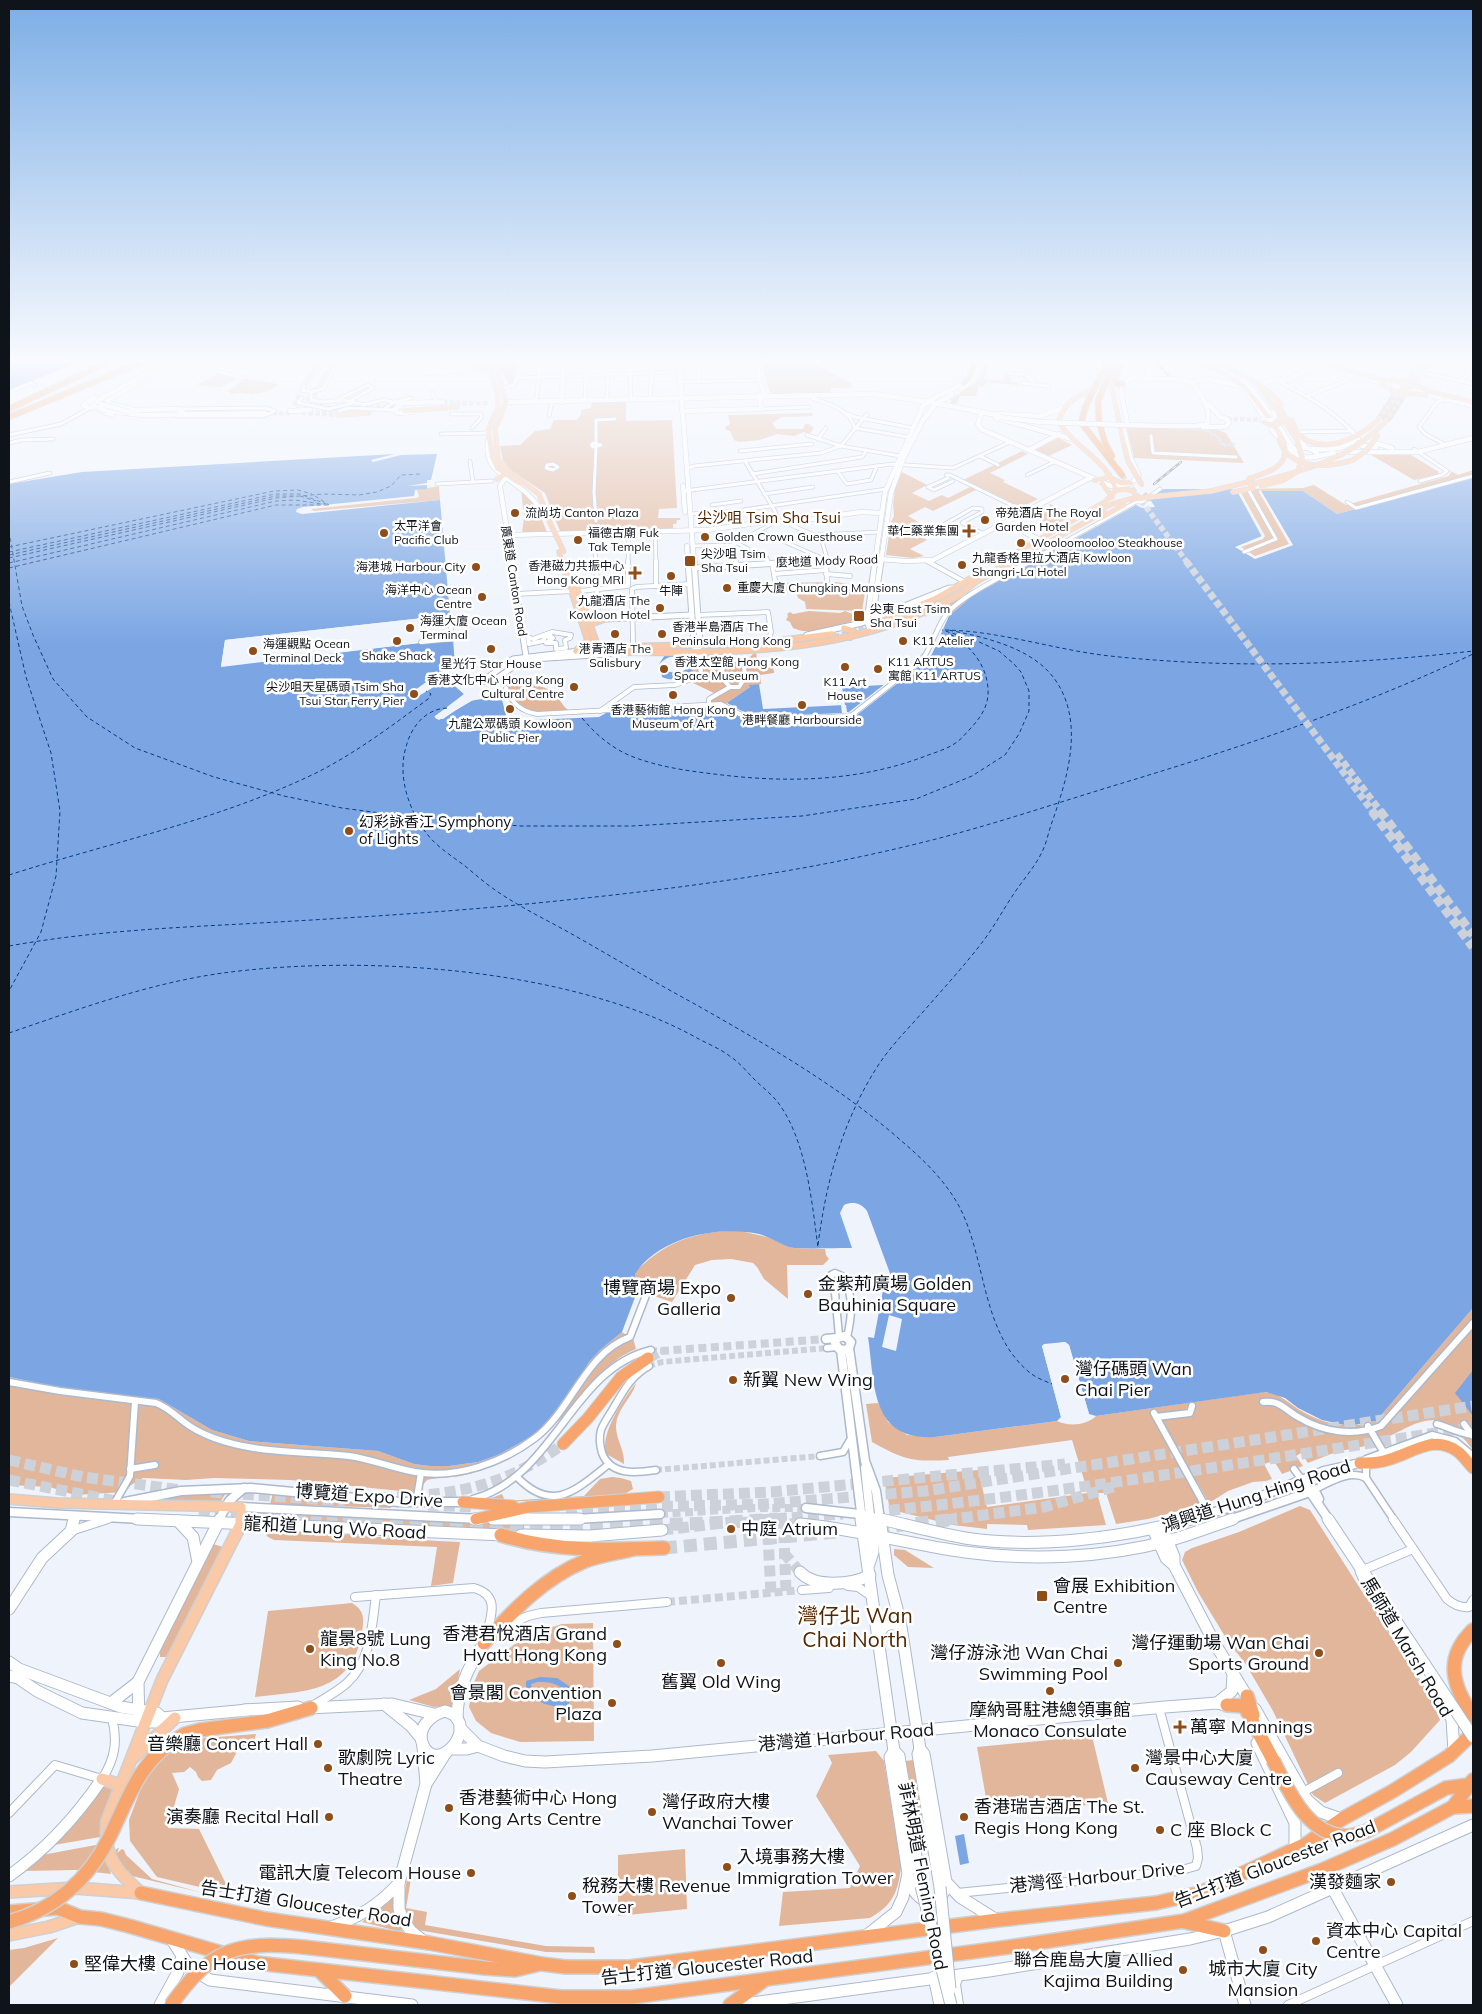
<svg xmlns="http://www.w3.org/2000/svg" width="1482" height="2014" viewBox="0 0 1482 2014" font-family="Mulish,'Noto Sans TC',sans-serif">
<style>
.green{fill:#e2b69a}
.water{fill:#7ba6e3;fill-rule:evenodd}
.pier{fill:#eff4fc}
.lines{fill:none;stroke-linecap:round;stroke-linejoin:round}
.ferry{stroke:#033c84;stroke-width:1;stroke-dasharray:4 3;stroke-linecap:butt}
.street-tunnel-far2{stroke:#cdd2da;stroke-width:3;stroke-dasharray:3 1;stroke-linecap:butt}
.street-tunnel-far1{stroke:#cdd2da;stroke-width:6;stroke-dasharray:6 3;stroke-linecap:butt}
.street-tunnel{stroke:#cdd2da;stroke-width:8;stroke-dasharray:8 4;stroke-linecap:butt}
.secondary-tunnel-far2{stroke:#cdd2da;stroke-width:4.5;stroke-dasharray:4.5 2;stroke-linecap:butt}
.secondary-tunnel-far1{stroke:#cdd2da;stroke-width:8;stroke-dasharray:8 4.5;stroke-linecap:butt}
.secondary-tunnel{stroke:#cdd2da;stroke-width:11;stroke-dasharray:11 5;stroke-linecap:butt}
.primary-tunnel-far1{stroke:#cdd2da;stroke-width:4.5;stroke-dasharray:4.5 2.5;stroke-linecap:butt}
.primary-tunnel{stroke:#cdd2da;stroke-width:5.5;stroke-dasharray:5.5 3;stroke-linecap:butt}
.highway-tunnel-far4{stroke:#cdd2da;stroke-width:5.5;stroke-dasharray:5.5 2.5;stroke-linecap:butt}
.highway-tunnel-far3{stroke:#cdd2da;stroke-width:7;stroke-dasharray:7 3;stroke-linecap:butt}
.highway-tunnel-far2{stroke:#cdd2da;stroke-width:9;stroke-dasharray:9 4.5;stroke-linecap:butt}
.highway-tunnel-far1{stroke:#cdd2da;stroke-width:11;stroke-dasharray:11 5;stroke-linecap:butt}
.highway-tunnel{stroke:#cdd2da;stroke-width:13;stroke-dasharray:13 7;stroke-linecap:butt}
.street-far3-casing{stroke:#adb9cc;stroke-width:4.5}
.street-far2-casing{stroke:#adb9cc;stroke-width:5.5}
.street-far1-casing{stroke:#adb9cc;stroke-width:9}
.street-casing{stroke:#adb9cc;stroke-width:10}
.secondary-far3-casing{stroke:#adb9cc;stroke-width:5.5}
.secondary-far2-casing{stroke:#adb9cc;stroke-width:7}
.secondary-far1-casing{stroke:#adb9cc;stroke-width:11}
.secondary-casing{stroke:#adb9cc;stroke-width:13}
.primary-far3-casing{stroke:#cfd0d1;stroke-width:5.5}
.primary-far2-casing{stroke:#cfd0d1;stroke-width:8}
.primary-far1-casing{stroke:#cfd0d1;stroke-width:12}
.primary-casing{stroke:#cfd0d1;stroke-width:14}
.highway-far2-casing{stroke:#cfd0d1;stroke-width:7}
.highway-far1-casing{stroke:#cfd0d1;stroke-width:13}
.highway-casing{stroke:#cfd0d1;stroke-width:16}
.street-far3{stroke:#fff;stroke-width:3}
.street-far2{stroke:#fff;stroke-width:4}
.street-far1{stroke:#fff;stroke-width:6}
.street{stroke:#fff;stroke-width:8}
.secondary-far3{stroke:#fff;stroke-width:4.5}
.secondary-far2{stroke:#fff;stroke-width:5}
.secondary-far1{stroke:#fff;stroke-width:8}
.secondary{stroke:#fff;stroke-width:11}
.primary-far3{stroke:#fac9a7;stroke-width:4.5}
.primary-far2{stroke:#fac9a7;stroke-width:5.5}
.primary-far1{stroke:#fac9a7;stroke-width:9}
.primary{stroke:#fac9a7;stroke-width:11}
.highway-far2{stroke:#f7a56d;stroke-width:5.5}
.highway-far1{stroke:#f7a56d;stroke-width:11}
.highway{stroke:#f7a56d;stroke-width:13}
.rail-casing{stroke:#7a7f86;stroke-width:2.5}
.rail{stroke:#fff;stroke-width:1;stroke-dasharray:4;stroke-linecap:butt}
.street-bridge-casing{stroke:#adb9cc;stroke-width:4.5;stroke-linecap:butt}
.secondary-bridge-far1-casing{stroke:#adb9cc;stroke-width:5.5;stroke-linecap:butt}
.secondary-bridge-casing{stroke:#adb9cc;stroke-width:13;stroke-linecap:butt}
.primary-bridge-casing{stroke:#cfd0d1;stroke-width:5.5;stroke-linecap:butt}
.highway-bridge-casing{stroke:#cfd0d1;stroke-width:16;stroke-linecap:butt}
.street-bridge{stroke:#fff;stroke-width:3}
.secondary-bridge-far1{stroke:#fff;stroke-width:4.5}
.secondary-bridge{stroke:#fff;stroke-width:11}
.primary-bridge{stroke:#fac9a7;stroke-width:4.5}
.highway-bridge{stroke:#f7a56d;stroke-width:13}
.poi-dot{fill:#8e4d19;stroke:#fff;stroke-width:2}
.labels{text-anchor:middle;stroke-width:5;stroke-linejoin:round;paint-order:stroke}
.far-poi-label{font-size:12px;fill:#0f131a;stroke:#fff;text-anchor:start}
.far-street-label{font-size:12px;fill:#0f131a;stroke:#fff}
.far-quarter-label{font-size:15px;fill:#532701;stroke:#fff}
.poi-label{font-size:15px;fill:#0f131a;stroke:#fff;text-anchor:start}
.near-poi-label{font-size:18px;fill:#0f131a;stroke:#fff;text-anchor:start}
.near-street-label{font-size:18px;fill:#0f131a;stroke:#fff}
.near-quarter-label{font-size:21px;fill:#532701;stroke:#fff}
</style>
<rect width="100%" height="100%" fill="#eff4fc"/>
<g class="green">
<polygon points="497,363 562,363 517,364 513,385 510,386"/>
<polygon points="761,363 811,363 851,383 852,388 831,388 831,393 772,394 770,392"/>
<polygon points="985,363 989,363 984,379 1003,381 1006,372 1025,374 1024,377 1012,376 1010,382 1018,383 1018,385 986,382 983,387 979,386 976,395 978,396 960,396 956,405 951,403 951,399 979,380"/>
<polygon points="219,373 239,378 220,387 196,385"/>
<path d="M245 379 279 384C271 390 262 394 252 394 245 394 240 392 232 394L228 391Z"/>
<polygon points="1392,394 1406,397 1390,422 1376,418"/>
<polygon points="592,402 626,402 626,421 672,420 677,508 659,509 658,518 680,518 680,520 677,520 676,524 673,524 673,529 560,531 545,493 509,469 503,461 500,446 520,445 535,431 550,429 554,420 577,420 581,414 581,410 591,408"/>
<polygon points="812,413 813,416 782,417 772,423 776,429 803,429 805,424 809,424 814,428 809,434 804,432 794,436 777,434 760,440 739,442 734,440 730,431 726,430 725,427 730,424 728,415 730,415"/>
<polygon points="1126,426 1213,428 1226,433 1244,463 1134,458"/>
<polygon points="1058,438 1072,445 1049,456 1035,450"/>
<polygon points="1022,451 1028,454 990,473 1005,480 1003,482 1038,499 1020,508 984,491 981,492 976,490 933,511 925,507 908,516 920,523 920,532 927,536 923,538 927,540 910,549 924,556 913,558 886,555 891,522 894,516 893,505 895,488 902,472 927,485 912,493 929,501 942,495 948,498 970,487 948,476 952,475 963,480 994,465 983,460 986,458 998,463"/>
<polygon points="1371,455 1411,455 1439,472 1437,474 1414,480"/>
<polygon points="1447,469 1458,475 1473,470 1473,478 1337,514 1303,491 1293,545 1255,559 1235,547 1262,536 1236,489 1303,488 1314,485 1346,505 1449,476 1451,472"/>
<polygon points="439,486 440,500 314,511 311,509 416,498 419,497 417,490"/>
<polygon points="1156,489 1164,489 1149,497 1152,501 1140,502 972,596 949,616 939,612 924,617 993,579 1022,559 1064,540 1129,505 1146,492 1149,495"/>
<polygon points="521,490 536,506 547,532 522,533 524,517"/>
<polygon points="1050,504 1072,515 1053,527 1027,514 1035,514 1049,507"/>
<polygon points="835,582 866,586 862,611 806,609 805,602 798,598 796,592 781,593 780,583"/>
<path d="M809 611 840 613 845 611 858 616C852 626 817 632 804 631 800 631 797 629 793 628L790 622 786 620 788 616 787 614 790 612 793 614Z"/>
<path d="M754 653H756L759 670H767L768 663 773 665 774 673 760 675 761 684 750 685V687L721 707 541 716C526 714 514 711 507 697L501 698V696L490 694 497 689 495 688 497 687 504 689 507 687 503 685 507 680C518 681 545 685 554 693 560 698 562 707 570 711L711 704 710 695 714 693 693 683 691 660 685 655 717 654 725 659 749 658Z"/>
<path d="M740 1231 767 1237 792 1248 825 1249 826 1255 829 1259 823 1265H787L788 1299 764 1279 757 1267 753 1263 731 1259 712 1260 695 1265 672 1302 648 1294 633 1338 636 1349C600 1363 584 1400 556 1423 530 1446 498 1468 465 1475 452 1478 439 1477 427 1480L422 1486 421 1493 290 1480 214 1478 186 1480 143 1478 131 1485 125 1492 74 1495 50 1487 9 1485V1377L78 1391 159 1399 212 1430 249 1441 378 1451 414 1464 430 1466H449L478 1462 498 1455 532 1436 568 1397 589 1362 600 1350 622 1332 628 1336 647 1287 640 1284 634 1279C634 1271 639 1268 645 1263 671 1239 704 1230 740 1231Z"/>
<path d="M1473 1308V1450C1433 1397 1417 1428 1371 1444 1360 1448 1348 1449 1337 1452 1327 1455 1318 1459 1308 1463L1301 1453 1296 1456 1303 1466 1282 1474 1274 1461 1264 1464 1272 1479 1266 1481 1253 1482 1228 1491 1209 1503 1197 1482 1189 1483 1201 1505 1148 1519 1116 1524 1106 1493H1097L1106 1525 1028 1530 1027 1525 987 1524V1529L953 1525 896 1511 889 1505 884 1478 978 1470 987 1507 1088 1493 1072 1440 948 1457 949 1460C913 1462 904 1460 872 1442L866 1404 878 1403 888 1422 907 1435 935 1437 1057 1421C1069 1427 1087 1425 1096 1416L1264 1392C1279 1393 1286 1401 1298 1409 1322 1424 1349 1430 1376 1421Z"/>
<path d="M636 1383C633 1397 617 1408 616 1426 616 1440 625 1450 624 1464L606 1454C600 1433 623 1400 636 1383Z"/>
<polygon points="612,1477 621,1478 631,1481 633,1489 623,1495 573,1499 503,1502 486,1500 502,1494 505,1501 584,1496 600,1479"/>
<polygon points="227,1491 221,1501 160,1500 161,1498"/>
<polygon points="273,1493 392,1505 391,1508 270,1504"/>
<polygon points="1300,1506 1310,1510 1432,1701 1440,1720 1411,1752 1395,1765 1325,1803 1313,1795 1273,1711 1245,1663 1229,1643 1198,1592 1182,1560 1185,1552 1192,1548 1239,1532"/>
<polygon points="280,1511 406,1520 524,1523 524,1529 404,1528 277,1521"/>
<polygon points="261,1529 438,1541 460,1542 453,1583 431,1586 437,1547 274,1540 268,1537"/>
<polygon points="213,1544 223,1547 170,1654 166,1657 160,1657 160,1651"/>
<polygon points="894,1549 905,1550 934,1568 908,1567 894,1555"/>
<path d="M352 1603C365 1611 364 1619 362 1633 351 1694 304 1691 255 1697L268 1611Z"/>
<polygon points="593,1623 594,1741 520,1742 491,1733 476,1721 469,1707 472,1687 479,1671 515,1644 533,1633 562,1624"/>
<polygon points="460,1669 452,1707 444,1706 434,1707 409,1700 436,1689"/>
<polygon points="256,1734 254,1742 239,1748 231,1763 217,1770 211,1780 202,1781 198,1777 196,1772 190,1767 184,1772 172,1773 179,1789 168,1828 199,1829 228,1888 221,1892 157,1877 130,1841 129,1820 148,1770 171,1749 204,1738"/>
<polygon points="1092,1736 1108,1803 989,1815 977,1747"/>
<path d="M876 1751 884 1761 901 1867C898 1892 893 1905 870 1918L779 1926 783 1892 850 1888 860 1866 816 1796 832 1763 828 1755Z"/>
<polygon points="913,1760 929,1850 921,1851 905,1761"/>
<polygon points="108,1783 113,1785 115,1792 102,1822 100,1837 54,1845 98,1789"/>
<polygon points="101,1844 111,1874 76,1870 23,1871 42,1855"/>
<path d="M119 1848 117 1853 122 1849 124 1850 126 1855 152 1879 203 1893 128 1875C120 1868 113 1860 116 1849Z"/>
<polygon points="685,1849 687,1909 618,1916 618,1855"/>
<path d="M407 1879H411L406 1908 427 1912 425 1925 546 1946 594 1947 595 1953 546 1952 418 1930C401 1912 403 1902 407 1879Z"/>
<polygon points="394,1896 402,1932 362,1922"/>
<polygon points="58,1938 9,1987 9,1950 24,1948"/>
</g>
<g class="water">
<polygon points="9,363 77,363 9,390"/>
<path d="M395 454 371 460 373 462 401 455 437 454 431 480H427V483L407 486 427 485V489L415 490 414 496 303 507 297 509 296 512 302 514 440 500 450 615 225 640 221 666 453 639 455 665 440 672 407 696 415 698 447 679 464 694 434 717 443 719 469 701 482 699 489 694 501 696 507 719 510 721 599 717 606 713 721 707 750 687 749 685 759 684 763 709 845 705 842 687 884 685 918 659 927 648 931 638 930 634H933L942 613 949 616 972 596 1136 505 1142 508 1155 507 1149 498 1164 489H1236L1262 537 1236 547 1255 559 1293 545 1261 491H1303L1337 514 1473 478V1308L1376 1421 1349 1426 1322 1420 1298 1408 1285 1398 1266 1392 1096 1416 1089 1414 1069 1345 1065 1342 1042 1346 1061 1417 1057 1421 935 1437C870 1441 875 1384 868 1337L874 1338 884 1285 881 1279 891 1276 867 1211C861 1203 853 1201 844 1205L840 1213 852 1248C833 1248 813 1249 794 1248 785 1247 770 1237 759 1234 718 1225 659 1237 635 1274V1280L640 1284 622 1332 600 1350 589 1362 568 1397 548 1422 532 1436 498 1455 478 1462 449 1466H430L414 1464 378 1451 249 1441 212 1430 159 1399 78 1391 9 1377V484L82 472Z"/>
<path d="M665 655H685L691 660 693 674C683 678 672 682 662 677L661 671 680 673 688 668 685 661C673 654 668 656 659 664Z"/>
<polygon points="1473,1370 1473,1416 1455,1393"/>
<path d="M540 1677 557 1678 569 1686 571 1699 566 1709 545 1704 528 1696 526 1689V1681ZM538 1682C552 1682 562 1684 567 1697L563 1702 546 1698 533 1691 531 1684Z"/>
<polygon points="964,1834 969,1863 960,1865 955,1836"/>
</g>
<g class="pier">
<polygon points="1236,489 1239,489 1265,536 1263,539 1241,547 1255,556 1289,544 1259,492 1260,489 1293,545 1255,559 1235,547 1262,536"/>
<polygon points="942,613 949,616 932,654 926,661 857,715 852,717 753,722 721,707 727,703 753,717 842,713 841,705 846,705 847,712 849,712 922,655 931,638 930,634 933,634"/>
<polygon points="450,615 451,617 226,643 223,664 453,637 453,639 221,667 225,640"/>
<polygon points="441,672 443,673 436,679 410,695 416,695 446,677 467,695 464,699 437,717 442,717 468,699 472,698 475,699 439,720 435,718 435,716 462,697 464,694 447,679 415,698 407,696"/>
<polygon points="889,1315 902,1319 896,1351 882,1347"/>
<polygon points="1065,1342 1069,1345 1089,1414 1086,1411 1066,1345 1045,1346 1063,1414 1061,1417 1042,1346 1044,1344"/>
</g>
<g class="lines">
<g class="ferry">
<polyline points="300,496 316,501"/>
<polyline points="315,496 329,505"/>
<polyline points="9,531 22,606 33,635 53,679 87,717 135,748 214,777 284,796 342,808 426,819 521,826 632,826 802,816 916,799 972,776 1005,755 1019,734 1029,711 1029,691 1021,672 1014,664 999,651 977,641 942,630"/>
<polyline points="9,547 274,491 298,490 312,494"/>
<polyline points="9,552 275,494 300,494 326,504"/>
<polyline points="9,555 276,496 294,496"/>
<polyline points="9,558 276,498 323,494 359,495 377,492 391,486 401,475 421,474"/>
<polyline points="9,563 276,501 295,500 321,504"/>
<polyline points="9,568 276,505 329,505"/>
<polyline points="9,602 26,677 51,753 60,811 56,876 41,932 9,991"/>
<path d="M945 630C1001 631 1055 650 1110 656 1231 669 1352 665 1473 651"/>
<path d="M447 708C425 709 411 727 406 747 397 776 409 811 427 834 437 847 452 856 465 866 476 875 486 884 498 892 523 909 551 922 577 937 616 959 654 982 693 1003 767 1045 841 1087 905 1144 926 1162 948 1184 961 1210 986 1261 982 1333 1029 1372 1036 1378 1045 1381 1052 1384"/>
<path d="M582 718C597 736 614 750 636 758 661 767 688 771 714 774 784 783 856 782 923 757 933 753 945 750 954 744 961 740 965 734 970 729 984 714 991 701 987 681 983 660 967 643 948 633"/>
<path d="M9 875C112 842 220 820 318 772 357 752 393 725 428 699L431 694 426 691"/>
<path d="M9 946C86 932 164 928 242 924 330 919 418 914 506 906 643 893 782 877 916 844 987 827 1056 803 1126 782 1245 746 1361 707 1473 654"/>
<path d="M9 1033C79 1009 150 983 223 973 365 954 571 968 697 1038 708 1044 721 1049 731 1057 740 1063 747 1072 755 1080 762 1087 770 1093 776 1100 806 1137 812 1202 818 1248"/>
<path d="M818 1245C826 1183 841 1126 874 1072 887 1050 905 1032 922 1013 943 989 965 965 984 940 995 925 1003 910 1013 895 1022 881 1034 868 1041 854 1046 845 1048 834 1051 825 1067 780 1085 724 1056 681 1034 648 985 637 948 630"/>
</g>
<g class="street-tunnel-far2">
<polyline points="1004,373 1007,363 1017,365"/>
<polyline points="1022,386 1029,365 1041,366 1041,364"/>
<polyline points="1171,426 1175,428 1206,430 1209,429 1207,427"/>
<polyline points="1206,430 1218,437 1223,445 1236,444"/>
</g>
<g class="street-tunnel-far1">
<polyline points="651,1350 661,1351"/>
<polyline points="649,1366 662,1362 827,1348"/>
<polyline points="656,1470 820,1456"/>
</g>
<polyline class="street-tunnel" points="667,1602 802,1590"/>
<g class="secondary-tunnel-far2">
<polyline points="443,402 465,403"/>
<polyline points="305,407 313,386"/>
<polyline points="266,413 290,413"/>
<polyline points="309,413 374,410"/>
<polyline points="1227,419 1263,420"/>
</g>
<g class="secondary-tunnel-far1">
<polyline points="661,1351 826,1339"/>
<polyline points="660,1514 755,1508 806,1508"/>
</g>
<g class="secondary-tunnel">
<polyline points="756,1522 766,1532 768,1538 771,1593"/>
<polyline points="662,1530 733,1522 800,1524"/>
<polyline points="783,1552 800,1572"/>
<polyline points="786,1591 784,1539 792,1524"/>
</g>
<g class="primary-tunnel-far1">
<polyline points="321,380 330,363"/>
<polyline points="306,383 295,402 295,407 304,413 338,415"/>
<polyline points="318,386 314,396 318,404 334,409 350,408"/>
<polyline points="455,404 490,403"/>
<polyline points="362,408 405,406"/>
<polyline points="1378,420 1398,394"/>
<polyline points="1385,422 1404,395"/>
</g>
<polyline class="primary-tunnel" points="834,637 900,618"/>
<polyline class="highway-tunnel-far4" points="1122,475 1187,562"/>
<g class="highway-tunnel-far3">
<polyline points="1186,561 1373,812"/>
<polyline points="1337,754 1381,812"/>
</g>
<g class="highway-tunnel-far2">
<polyline points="1372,811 1473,947"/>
<polyline points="1380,811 1473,935"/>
</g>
<g class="highway-tunnel-far1">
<polyline points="648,1358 661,1351"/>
<polyline points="9,1460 83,1477 181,1490"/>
<polyline points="9,1480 116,1501"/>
<polyline points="211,1492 345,1501"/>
<polyline points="659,1497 771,1492 1065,1464"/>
<path d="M381 1498C455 1494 501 1489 563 1444"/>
<polyline points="428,1505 473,1507"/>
<polyline points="566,1509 766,1504 925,1491 1473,1406"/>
<polyline points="199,1510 371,1520"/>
<path d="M873 1512C1074 1492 1273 1458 1473 1427"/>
<polyline points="760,1520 843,1514"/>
<polyline points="946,1520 1044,1507 1116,1486"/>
</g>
<g class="highway-tunnel">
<path d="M350 1519C492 1527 635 1529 778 1519"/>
<polyline points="876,1528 957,1519"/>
<polyline points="664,1548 836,1532"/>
</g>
<defs>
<g id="street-far3">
<polyline points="630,363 631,400"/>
<polyline points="697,363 699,381"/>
<polyline points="1012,363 1023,365"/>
<polyline points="1382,363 1407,368 1417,367"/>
<polyline points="241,365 258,368"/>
<polyline points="1008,373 1026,375 1034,382"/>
<polyline points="1419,374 1429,374 1473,384"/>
<polyline points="307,379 302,390 311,392 323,389 337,363"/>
<polyline points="1462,381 1470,371"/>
<polyline points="681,382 761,380"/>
<polyline points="1023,383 1049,386 1048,389"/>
<path d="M1282 383C1313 400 1335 411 1359 439"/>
<polyline points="503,388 514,385 517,378 675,372"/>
<polyline points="16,389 31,383 35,385"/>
<polyline points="311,392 311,400 324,402 343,400 364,405"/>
<polyline points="432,393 437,402"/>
<path d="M811 395 812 398C829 404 849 409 855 428"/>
<polyline points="1308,396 1348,380 1350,377 1347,375"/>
<polyline points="302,398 298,403 329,409 353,403"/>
<polyline points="650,398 653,363"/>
<polyline points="337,400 368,385 373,388 350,401"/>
<polyline points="585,400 586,363"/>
<polyline points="1446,400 1437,402 1419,427 1425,434 1446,445"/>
<polyline points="607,401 608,363"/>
<polyline points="536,402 540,364 564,363"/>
<polyline points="363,405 384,400 401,404"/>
<polyline points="177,409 266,408 275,411 264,416 177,416"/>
<polyline points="761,409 809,407"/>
<polyline points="383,410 394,402 411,398"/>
<polyline points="339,411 349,408 394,410"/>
<polyline points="845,413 855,417 913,428"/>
<polyline points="451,414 481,414 481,418 472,428"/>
<polyline points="549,416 552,403"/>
<polyline points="855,428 908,437"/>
<polyline points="1297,432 1352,431"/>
<polyline points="441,434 488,433"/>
<polyline points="9,435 61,424 90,408"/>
<polyline points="807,435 841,446 900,456"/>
<polyline points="818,439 826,428"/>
<polyline points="9,443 22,440 53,439"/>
<polygon points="593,443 601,445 593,447 591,445"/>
<polyline points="596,443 596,420 615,419"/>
<polyline points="596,448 594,492 596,521"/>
<polyline points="1414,449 1447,471 1442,475 1420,481"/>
<polyline points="740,451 812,444"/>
<polyline points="980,456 998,465"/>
<polyline points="470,461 473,482"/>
<polygon points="553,464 558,467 553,470 546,468 547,465"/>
<polyline points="686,469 694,466 821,453 841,446 867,414"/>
<polyline points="838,472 847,484 871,480 877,466"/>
<polyline points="752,474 862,457 867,450"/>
<polyline points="946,475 950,475 1026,512"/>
<polyline points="1027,475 1054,462"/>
<polyline points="948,478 928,487 934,490 953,481"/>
<polyline points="9,482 50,473"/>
<polyline points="437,484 492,481"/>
<polyline points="684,491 892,464 953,468 1010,442"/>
<polyline points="764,494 813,487"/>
<polyline points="1347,502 1356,508 1473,476"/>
<polyline points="712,505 741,501"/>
<polyline points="690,514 736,511 886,489"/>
<polyline points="790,522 791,525 821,538 827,558 825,562"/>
<polyline points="962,523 984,534"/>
<polyline points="655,531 656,562"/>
<polyline points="760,531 826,560"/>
<polyline points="925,531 931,532 973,508 982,509 982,512 963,522 965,524"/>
<polyline points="815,535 879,532"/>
<polyline points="737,543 748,549"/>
<polyline points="594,544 596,562"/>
<polyline points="733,545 736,562"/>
<polyline points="692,546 733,545 775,522 777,517 775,511 745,461"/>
<polyline points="752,551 767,558 768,562"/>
<polyline points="1244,552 1276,539 1248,489"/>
<polyline points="927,561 929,562"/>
<polyline points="628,562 629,532"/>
<polyline points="1028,562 1136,502 1142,502 1160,489"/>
</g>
<g id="street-far2">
<polyline points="596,561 598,618"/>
<polyline points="656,561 656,586"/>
<polyline points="736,561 737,566"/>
<polyline points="767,561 768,564"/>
<polyline points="826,561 827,581"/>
<polyline points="927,561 965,582"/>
<polyline points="772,563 777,592"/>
<polyline points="596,568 629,566"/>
<polyline points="774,574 826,570"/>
<polyline points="826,574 850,576"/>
<polyline points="580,591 628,586 628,561"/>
<polyline points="516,594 573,591"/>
<polyline points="698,615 768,612 771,632 769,640"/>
<polygon points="552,632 571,635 570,638 565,640 566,648 556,649 556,643 546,643 553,638 550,636 545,637 543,641 529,644 528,637 533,639"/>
<polyline points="421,642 452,639 450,621 453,621"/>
<polyline points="633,647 632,589 636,587 690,584"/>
<polygon points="728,660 739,660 744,664 745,678 739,687 730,687 723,679 722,665"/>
<path d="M506 688C512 703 520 711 537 714L721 704 753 721 846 716 852 715 922 660C932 646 936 629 946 615 960 596 1009 573 1031 561"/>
<polyline points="709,706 709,699 730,687"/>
<polyline points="600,711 634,687 675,685 701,676 700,654"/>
</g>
<g id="street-far1">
<path d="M839 1336 835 1293 829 1280 831 1275 835 1273 844 1277C854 1296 852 1317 847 1337"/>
<polyline points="827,1348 837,1347"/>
<path d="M649 1366C632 1375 624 1390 614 1407 610 1414 604 1422 601 1430 599 1437 600 1446 602 1453 611 1476 636 1473 656 1470"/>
<path d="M9 1382 60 1391 156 1403C167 1407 175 1415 184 1422 193 1429 203 1434 214 1438 257 1454 304 1451 349 1456 371 1459 392 1468 415 1472 457 1479 502 1463 535 1438 572 1410 585 1353 630 1337L650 1285"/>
<path d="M1263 1402C1280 1400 1284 1409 1298 1417 1323 1432 1353 1437 1381 1426L1473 1323"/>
<polyline points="1154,1413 1209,1513"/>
<polyline points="1156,1417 1190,1413 1192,1406"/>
<path d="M1437 1424C1450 1428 1459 1433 1472 1435"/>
<polyline points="1464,1424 1473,1436"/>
<polyline points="1368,1426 1384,1453"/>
<polyline points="820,1456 843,1452 850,1440"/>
<polyline points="1366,1459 1432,1435 1455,1441 1473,1456"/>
<polyline points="1366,1464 1366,1478 1394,1520"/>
<polyline points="130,1469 155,1465"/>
<polyline points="1294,1469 1302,1480"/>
<path d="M517 1477C553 1514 576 1490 609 1464"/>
<path d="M1313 1490C1329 1483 1349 1469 1366 1478"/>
<path d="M473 1499C555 1477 571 1369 651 1350"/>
<polyline points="416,1503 421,1473"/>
<polyline points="114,1504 130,1476 135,1401"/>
<polyline points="105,1520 108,1519"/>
</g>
<g id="street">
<path d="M1393 1519 1447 1599C1454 1605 1460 1608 1469 1607L1473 1600"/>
<polyline points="71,1531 108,1519"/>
<polyline points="1363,1570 1413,1549"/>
<polyline points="848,1586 858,1587 871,1596"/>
<polyline points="802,1590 829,1588"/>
<path d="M355 1597 474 1588C499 1595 492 1614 487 1633"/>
<polyline points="506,1626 528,1616 541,1613 667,1602"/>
<path d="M314 1705C325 1698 337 1692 347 1683 371 1661 372 1626 376 1595"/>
<polyline points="1303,1792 1338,1773"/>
<path d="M9 1813 55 1765 102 1779C115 1759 118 1741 112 1718"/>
<polyline points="957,1893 1178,1871 1196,1866 1198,1858 1197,1848 1159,1708"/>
<polyline points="959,1976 956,1984 959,2005"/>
<polyline points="1288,2005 1473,1921"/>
</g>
<g id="secondary-far3">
<polyline points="418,363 426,373 453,371 491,363"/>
<polyline points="425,363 431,370 435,370"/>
<polyline points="679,363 694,562"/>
<polyline points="756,363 764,395"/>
<polyline points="1309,363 1399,387"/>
<polyline points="1216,366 1247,383 1272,416"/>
<path d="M1174 379 1191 382C1201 394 1212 408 1207 424L1196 426"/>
<polyline points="1277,380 1286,380 1319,365"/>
<polyline points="1191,382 1210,379 1243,387 1264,417"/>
<polyline points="1259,384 1281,379"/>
<polyline points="313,386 327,363"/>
<polyline points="961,389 974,378 981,363"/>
<polyline points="1411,390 1473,406"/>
<polyline points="108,400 169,363"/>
<polyline points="506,402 874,394 929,402 1001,416"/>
<polyline points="561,402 564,363"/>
<polyline points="107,403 134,410 177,409 183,412"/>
<polyline points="98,407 88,408 83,405 94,398 107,399"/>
<polyline points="94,408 112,415"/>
<polyline points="107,411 143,415 265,413"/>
<polyline points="290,411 310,410"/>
<polyline points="682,411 761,409 759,395"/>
<polyline points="412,412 398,413 394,410 403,403 443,402"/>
<polyline points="981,414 978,424 981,429 1111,486 1130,484 1139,476 1130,457 1125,434 1120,426"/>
<polyline points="998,414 1040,416 1063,408"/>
<polyline points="996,418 1072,439"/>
<polyline points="1127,422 1121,392 1123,384 1132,378 1157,379"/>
<polyline points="1125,425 1171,426"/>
<polyline points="1203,427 1225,427 1229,423 1227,419 1220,417 1209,404"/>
<polyline points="1271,428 1279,439 1293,452"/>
<polyline points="1280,428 1294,449"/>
<polyline points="1298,437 1306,448"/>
<path d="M488 440C484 468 501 473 520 488 529 494 535 502 542 510"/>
<polyline points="1368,441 1392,448"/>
<polyline points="1362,446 1376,447"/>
<path d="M1312 449C1327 450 1343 450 1355 440L1353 432"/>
<polyline points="1029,450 1059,434"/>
<polyline points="1350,452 1418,452 1473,438"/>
<path d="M1316 456 1317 453C1309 447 1301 445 1293 451 1304 463 1320 455 1334 453"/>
<polyline points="509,472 500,486 512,562"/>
<polyline points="683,486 685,512"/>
<polyline points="1006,523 1040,540"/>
<polyline points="507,535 707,530 771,521 790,522 861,512 882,513"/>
<polyline points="687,546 688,562"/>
<polyline points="794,562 867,558 905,561 933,560 1090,478"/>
<polyline points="875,562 885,492 923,406 932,399 964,383 968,363"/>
<polyline points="881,562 891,493 904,457 923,420 935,405 952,394"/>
</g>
<g id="secondary-far2">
<polyline points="511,561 526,656"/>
<polyline points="688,561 694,645"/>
<polyline points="694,568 815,561"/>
<polyline points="581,617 604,619 692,615"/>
<polyline points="876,629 873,613 881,561"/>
<polyline points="871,631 867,622 875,561"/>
<polyline points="807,635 862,623 949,588 955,588"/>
<polyline points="596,649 513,659 483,681 492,682 517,664 533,659 609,654"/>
<polyline points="691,652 698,649 700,645 694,561"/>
</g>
<g id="secondary-far1">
<polygon points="845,1336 851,1342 849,1348 845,1350 839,1349 835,1343 837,1338"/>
<polyline points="826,1339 837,1338"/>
<polyline points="849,1348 865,1461 876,1491 880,1520"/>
<polyline points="841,1350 862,1520"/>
<polyline points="865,1468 870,1516 868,1520"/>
<polyline points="1302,1480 1329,1520"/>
<polyline points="1288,1489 1305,1484 1314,1489 1319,1499"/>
<polyline points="125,1502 181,1491 251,1488 399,1502 463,1502"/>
<polyline points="241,1507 479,1519"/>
<polyline points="806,1508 859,1514 886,1520"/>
<polyline points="9,1512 161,1520"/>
<polyline points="493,1519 576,1519 660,1514"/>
<polyline points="74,1520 75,1517"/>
<polyline points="219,1520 229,1501 244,1488"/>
<polyline points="1186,1520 1239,1505 1324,1471 1360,1463"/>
<polyline points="1229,1520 1310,1492"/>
</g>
<g id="secondary">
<polyline points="137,1519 503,1535"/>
<polyline points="474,1519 479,1519"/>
<polyline points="493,1519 580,1519"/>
<polyline points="861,1519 894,1751 890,1757 908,1874 903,1897 896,1912 867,1935"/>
<polyline points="880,1519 888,1575 900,1620 920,1749 924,1754 946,1882 960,1897 995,1919"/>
<path d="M880 1519C908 1525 937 1533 965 1538 1034 1549 1124 1538 1191 1519"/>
<polyline points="1328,1519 1410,1642"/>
<polyline points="178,1521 193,1537 198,1562"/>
<path d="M800 1524C856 1529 909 1544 965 1552 1030 1561 1104 1558 1168 1541 1190 1535 1212 1526 1233 1519"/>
<polyline points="1162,1527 1174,1557 1174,1565"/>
<polyline points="1153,1529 1166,1558 1174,1565 1214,1642 1248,1698"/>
<polyline points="862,1532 869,1519"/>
<polyline points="521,1535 590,1536 662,1530"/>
<polyline points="869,1564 873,1552 872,1533 879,1519"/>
<polyline points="1361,1571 1372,1595 1452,1719 1454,1752"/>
<path d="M800 1572C815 1588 852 1585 870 1575"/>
<polyline points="9,1609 42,1558 71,1531 74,1519"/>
<path d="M877 1636C882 1628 886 1622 896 1624L901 1631"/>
<polyline points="9,1662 19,1669 121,1707 157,1713 162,1718"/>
<polyline points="9,1676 18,1678 37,1691 82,1713 145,1722 154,1722 162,1718 248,1710"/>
<polyline points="111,1703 138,1682"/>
<polyline points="1217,1703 1232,1691 1233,1675"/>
<polyline points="384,1704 411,1726 421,1738"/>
<polyline points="308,1708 392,1704 434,1714"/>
<polyline points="1255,1709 1307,1800 1321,1812 1341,1819"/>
<polyline points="244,1710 298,1707"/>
<path d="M445 1711C448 1712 453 1714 455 1716 474 1734 436 1774 423 1745 416 1729 430 1715 445 1711Z"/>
<path d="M457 1719C457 1690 468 1667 484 1643"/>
<polyline points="139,1721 138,1682 220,1519"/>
<polyline points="460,1728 478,1746 504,1756 525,1761 545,1762 652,1756 1165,1707 1217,1703 1229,1706"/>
<polyline points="1257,1743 1295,1823 1295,1849"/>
<polyline points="423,1747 426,1784"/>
<polyline points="453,1749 467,1749 478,1746"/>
<polyline points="920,1749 918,1754 940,1887"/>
<polyline points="894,1751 899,1756 921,1886"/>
<path d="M9 1876C47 1849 76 1817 102 1779"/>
<path d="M909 1878C914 1904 943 1913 946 1882"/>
<polyline points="1333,1889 1397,2005"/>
<path d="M334 1926C361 1916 380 1904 399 1883"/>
<polyline points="1224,1931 1245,2005"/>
<polyline points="421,1939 411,1931 403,1920 399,1909 399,1883 426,1784 445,1754"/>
<polyline points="172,1940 190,1968 210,1980 412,2005"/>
<polyline points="934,1977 940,2005"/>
<polyline points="160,2005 178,1972 181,1960"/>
<polyline points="737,2005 989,1971 1190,1939 1224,1931 1268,1917 1473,1825"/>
</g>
<g id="primary-far3">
<polyline points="485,363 493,377 498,396 498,406 488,431 492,455"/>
<polyline points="491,363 497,369 506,402 495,429 498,459 505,469 539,494 551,525"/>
<path d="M1201 363C1247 380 1252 395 1279 433"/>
<polyline points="467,365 471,363"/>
<polyline points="1330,366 1386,381 1407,381"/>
<polyline points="474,367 491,372"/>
<polyline points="1109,374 1124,445"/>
<polyline points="1413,382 1427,391 1473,402"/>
<polyline points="306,383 318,364"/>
<polyline points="1381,384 1391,388 1393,392"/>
<polyline points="321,386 334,363"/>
<polyline points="1260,388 1296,438"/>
<polyline points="1398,394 1420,363"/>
<polyline points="1404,395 1413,393 1426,395"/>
<polyline points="1404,395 1428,363"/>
<polyline points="404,411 457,407"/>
<polyline points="338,415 369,413"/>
<polyline points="1292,420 1296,431"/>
<polyline points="1366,430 1377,421"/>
<polyline points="1374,432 1385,422"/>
<path d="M1279 439C1289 471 1327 468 1353 460"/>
<polyline points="497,479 509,472"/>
<polyline points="1113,479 1121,483 1131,483"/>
<polyline points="1094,480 1105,479 1109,474"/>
<polyline points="1102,483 1112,497"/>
<polyline points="1116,490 1126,489 1134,492 1135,496"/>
<polyline points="1211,491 1252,481"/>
<polyline points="1233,492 1253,488"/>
<polyline points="1101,518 1124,505"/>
<polyline points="559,552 562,562"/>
<path d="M1003 560 1105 502 1116 490C1107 459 1075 449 1059 422 1062 402 1080 395 1096 388"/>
<polyline points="1012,562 1104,512"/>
</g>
<g id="primary-far2">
<path d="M562 561 591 649 594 652C706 652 822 658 926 611 937 606 949 600 960 594 966 590 971 584 978 580 990 573 1003 567 1015 561"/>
<polyline points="574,578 598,649 606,649"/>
<polyline points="898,615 935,599 976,576"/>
<polyline points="897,622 888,621 887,618 900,609"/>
<polyline points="590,624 604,619"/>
<polyline points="844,628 853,631 850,637"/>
<polyline points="630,647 764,643 832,634"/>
<polyline points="576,651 588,641"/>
</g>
<polyline id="primary-far1" points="9,1499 57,1503 241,1507 241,1520"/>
<g id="primary">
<polyline points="133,1758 175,1718"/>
<polyline points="102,1779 120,1785"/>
<polyline points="9,1892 75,1888 141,1893"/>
<path d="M141 1893C115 1870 103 1857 107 1821L162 1680 241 1524V1519"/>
<polyline points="9,1935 49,1927 79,1917"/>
</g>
<g id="highway-far2">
<polyline points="1120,364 1115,379 1117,384 1123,384"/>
<polyline points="964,383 970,376 974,363"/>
<polyline points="9,409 106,363"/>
<polyline points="9,417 140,363"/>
<path d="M1082 421C1082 408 1101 377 1107 363"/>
<polyline points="1099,423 1098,401 1114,363"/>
<polyline points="1083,425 1122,475"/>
<polyline points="1100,425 1105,443 1112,456"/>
</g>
<g id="highway-far1">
<polyline points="563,1444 588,1418 621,1377 648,1358"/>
<path d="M1360 1463C1371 1463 1380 1463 1391 1459 1414 1452 1433 1435 1457 1451 1463 1455 1468 1463 1473 1468"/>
<polyline points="463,1502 513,1506"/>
<polyline points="476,1519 529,1507 659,1497"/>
</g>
<g id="highway">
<path d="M501 1535C555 1552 608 1550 664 1548"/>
<path d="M1473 1630C1444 1658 1452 1685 1473 1716"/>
<path d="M484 1643C513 1610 544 1578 585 1561 601 1555 618 1553 634 1549"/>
<polyline points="1247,1696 1253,1715"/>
<polyline points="1227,1705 1242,1706 1246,1709 1273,1760"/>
<polyline points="185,1734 200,1730 267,1721 311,1708"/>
<polyline points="1453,1807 1473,1806"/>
<polyline points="1367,1831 1446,1788 1468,1785"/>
<polyline points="141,1893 266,1919 429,1943 542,1964 566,1967 629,1967 998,1920 1156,1903 1200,1893 1306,1844 1342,1819 1393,1791 1449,1756 1473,1733"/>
<polyline points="9,1912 58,1908 80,1917 101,1919 129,1926 257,1963 561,1997 632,1997 1009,1947 1184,1921 1322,1870 1393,1839 1453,1807 1473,1780"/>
<polyline points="1185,1922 1224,1931"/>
<polyline points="303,1947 485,1968 515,1970 536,1965"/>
<polyline points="319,1970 345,1996"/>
<polyline points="730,2005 763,1981"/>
</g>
</defs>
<use href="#street-far3" class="street-far3-casing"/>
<use href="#street-far2" class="street-far2-casing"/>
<use href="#street-far1" class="street-far1-casing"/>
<use href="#street" class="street-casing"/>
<use href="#secondary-far3" class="secondary-far3-casing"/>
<use href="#secondary-far2" class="secondary-far2-casing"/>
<use href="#secondary-far1" class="secondary-far1-casing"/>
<use href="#secondary" class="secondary-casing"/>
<use href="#primary-far3" class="primary-far3-casing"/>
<use href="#primary-far2" class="primary-far2-casing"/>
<use href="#primary-far1" class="primary-far1-casing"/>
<use href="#primary" class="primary-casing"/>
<use href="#highway-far2" class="highway-far2-casing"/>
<use href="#highway-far1" class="highway-far1-casing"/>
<use href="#highway" class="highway-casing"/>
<use href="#street-far3" class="street-far3"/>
<use href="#street-far2" class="street-far2"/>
<use href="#street-far1" class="street-far1"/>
<use href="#street" class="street"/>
<use href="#secondary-far3" class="secondary-far3"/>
<use href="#secondary-far2" class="secondary-far2"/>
<use href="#secondary-far1" class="secondary-far1"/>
<use href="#secondary" class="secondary"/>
<use href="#primary-far3" class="primary-far3"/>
<use href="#primary-far2" class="primary-far2"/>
<use href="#primary-far1" class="primary-far1"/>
<use href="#primary" class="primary"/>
<use href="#highway-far2" class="highway-far2"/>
<use href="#highway-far1" class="highway-far1"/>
<use href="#highway" class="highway"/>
<defs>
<g id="rail">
<polyline points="1157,363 1170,377"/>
<polyline points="1154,484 1181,462"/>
</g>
</defs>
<use href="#rail" class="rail-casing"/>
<use href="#rail" class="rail"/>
<defs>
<g id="street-bridge">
<polyline points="202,364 229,370"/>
<polyline points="214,368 216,371 243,378"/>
<polyline points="1151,436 1153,453 1236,457"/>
</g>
<g id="secondary-bridge-far1">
<polyline points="1150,376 1148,370 1154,363"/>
<polyline points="1157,379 1174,379"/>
<polyline points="135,380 163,363"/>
<polyline points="97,401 131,382"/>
<polyline points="101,404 129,412"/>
<polyline points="94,406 107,411"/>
<polyline points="999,417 1041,422 1125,425"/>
<polyline points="1263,420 1271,420 1275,417 1274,413"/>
<polyline points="1171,426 1196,426"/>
</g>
<g id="secondary-bridge">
<polyline points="1410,1642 1473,1737"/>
<polyline points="921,1886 951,2005"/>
<polyline points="940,1887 950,1989"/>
</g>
<g id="primary-bridge">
<path d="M1213 363C1240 371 1262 383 1281 404"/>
<path d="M1276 402C1283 413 1289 425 1298 434 1318 453 1346 443 1366 430"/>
<polyline points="1276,421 1282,423"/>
<polyline points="1264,422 1274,426"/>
<polyline points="1124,445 1128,461 1142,485"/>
<polyline points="492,455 498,468 520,483"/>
<polyline points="1353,460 1367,450 1378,435"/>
<path d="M1248 479C1274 470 1296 464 1279 433"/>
<path d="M1250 485C1293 472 1340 464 1374 432"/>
<polyline points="1261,486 1284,480 1298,471 1302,457 1296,438"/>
<polyline points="1087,516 1112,504 1130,499 1211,491"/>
<polyline points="551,525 564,552"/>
</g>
<g id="highway-bridge">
<path d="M1273 1760C1288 1790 1308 1837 1348 1836 1354 1835 1361 1833 1367 1831"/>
<path d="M9 1922C55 1909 89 1879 110 1836 131 1793 140 1758 185 1734"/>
<path d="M171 2005C211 1949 235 1941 303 1947"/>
</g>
</defs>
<use href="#street-bridge" class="street-bridge-casing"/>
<use href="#secondary-bridge-far1" class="secondary-bridge-far1-casing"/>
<use href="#secondary-bridge" class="secondary-bridge-casing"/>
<use href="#primary-bridge" class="primary-bridge-casing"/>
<use href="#highway-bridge" class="highway-bridge-casing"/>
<use href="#street-bridge" class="street-bridge"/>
<use href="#secondary-bridge-far1" class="secondary-bridge-far1"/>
<use href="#secondary-bridge" class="secondary-bridge"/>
<use href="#primary-bridge" class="primary-bridge"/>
<use href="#highway-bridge" class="highway-bridge"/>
</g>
<linearGradient id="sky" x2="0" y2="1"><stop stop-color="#7caee6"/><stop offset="0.56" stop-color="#f8fafe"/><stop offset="1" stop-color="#f8fafe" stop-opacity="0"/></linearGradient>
<rect width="1482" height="644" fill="url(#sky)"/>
<g class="poi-dot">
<circle cx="515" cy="513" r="5"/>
<circle cx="985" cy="520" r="5"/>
<path d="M966.5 523.5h5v5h5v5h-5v5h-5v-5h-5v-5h5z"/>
<circle cx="384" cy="533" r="5"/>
<circle cx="705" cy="537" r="5"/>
<circle cx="578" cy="540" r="5"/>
<circle cx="1021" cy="543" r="5"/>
<rect x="684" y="555" width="12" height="12" rx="2.5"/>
<circle cx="962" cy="565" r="5"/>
<circle cx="476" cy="567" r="5"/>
<path d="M632.5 565.5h5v5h5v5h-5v5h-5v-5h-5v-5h5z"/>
<circle cx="671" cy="576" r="5"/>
<circle cx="727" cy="588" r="5"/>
<circle cx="482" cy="597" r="5"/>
<circle cx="660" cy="608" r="5"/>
<rect x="853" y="610" width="12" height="12" rx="2.5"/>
<circle cx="410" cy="628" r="5"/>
<circle cx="615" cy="634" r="5"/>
<circle cx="662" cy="634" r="5"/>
<circle cx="397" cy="641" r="5"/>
<circle cx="903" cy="641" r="5"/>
<circle cx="491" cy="649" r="5"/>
<circle cx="253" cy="651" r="5"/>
<circle cx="845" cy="667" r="5"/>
<circle cx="664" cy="669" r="5"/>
<circle cx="878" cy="669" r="5"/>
<circle cx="574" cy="687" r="5"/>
<circle cx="414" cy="694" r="5"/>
<circle cx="673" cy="695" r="5"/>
<circle cx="802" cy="705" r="5"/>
<circle cx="510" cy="709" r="5"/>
<circle cx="349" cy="831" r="5"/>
<circle cx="808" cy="1294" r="5"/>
<circle cx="731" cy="1298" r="5"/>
<circle cx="1065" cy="1379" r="5"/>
<circle cx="733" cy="1380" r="5"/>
<circle cx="731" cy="1529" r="5"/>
<rect x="1036" y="1590" width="12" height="12" rx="2.5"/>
<circle cx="617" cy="1644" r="5"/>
<circle cx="310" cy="1649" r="5"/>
<circle cx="1319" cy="1653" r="5"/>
<circle cx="721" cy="1663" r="5"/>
<circle cx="1118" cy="1663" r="5"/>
<circle cx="1050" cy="1691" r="5"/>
<circle cx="612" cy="1703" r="5"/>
<path d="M1177.5 1719.5h5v5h5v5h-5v5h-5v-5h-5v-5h5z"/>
<circle cx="318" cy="1744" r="5"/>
<circle cx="328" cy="1768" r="5"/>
<circle cx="1135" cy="1768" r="5"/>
<circle cx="449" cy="1808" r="5"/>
<circle cx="652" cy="1812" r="5"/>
<circle cx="329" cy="1817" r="5"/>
<circle cx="964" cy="1817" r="5"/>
<circle cx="1160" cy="1830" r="5"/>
<circle cx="727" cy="1867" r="5"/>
<circle cx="471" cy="1873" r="5"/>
<circle cx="1391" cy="1882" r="5"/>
<circle cx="572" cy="1896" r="5"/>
<circle cx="1316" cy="1941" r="5"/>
<circle cx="1263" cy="1950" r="5"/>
<circle cx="74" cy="1964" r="5"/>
<circle cx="1183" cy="1970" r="5"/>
</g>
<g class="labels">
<g class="far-poi-label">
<text x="525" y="517">流尚坊 Canton Plaza</text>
<text x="995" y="517">帝苑酒店 The Royal<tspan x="995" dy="14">Garden Hotel</tspan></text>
<text x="394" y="530">太平洋會<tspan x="394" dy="14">Pacific Club</tspan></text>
<text x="959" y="535" text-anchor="end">華仁藥業集團</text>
<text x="588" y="537">福德古廟 Fuk<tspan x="588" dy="14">Tak Temple</tspan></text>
<text x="715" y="541">Golden Crown Guesthouse</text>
<text x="1031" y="547">Wooloomooloo Steakhouse</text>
<text x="701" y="558">尖沙咀 Tsim<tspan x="701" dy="14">Sha Tsui</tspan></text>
<text x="972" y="562">九龍香格里拉大酒店 Kowloon<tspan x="972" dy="14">Shangri-La Hotel</tspan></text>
<text x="624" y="570" text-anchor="end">香港磁力共振中心<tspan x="624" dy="14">Hong Kong MRI</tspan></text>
<text x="466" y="571" text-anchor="end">海港城 Harbour City</text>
<text x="737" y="592">重慶大廈 Chungking Mansions</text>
<text x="472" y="594" text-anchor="end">海洋中心 Ocean<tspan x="472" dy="14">Centre</tspan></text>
<text x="671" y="595" text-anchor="middle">牛陣</text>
<text x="650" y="605" text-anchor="end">九龍酒店 The<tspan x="650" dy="14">Kowloon Hotel</tspan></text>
<text x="870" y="613">尖東 East Tsim<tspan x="870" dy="14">Sha Tsui</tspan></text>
<text x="420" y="625">海運大廈 Ocean<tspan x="420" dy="14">Terminal</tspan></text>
<text x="672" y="631">香港半島酒店 The<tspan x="672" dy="14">Peninsula Hong Kong</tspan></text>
<text x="913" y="645">K11 Atelier</text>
<text x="263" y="648">海運觀點 Ocean<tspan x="263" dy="14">Terminal Deck</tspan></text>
<text x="615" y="653" text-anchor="middle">港青酒店 The<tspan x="615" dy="14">Salisbury</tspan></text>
<text x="397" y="660" text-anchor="middle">Shake Shack</text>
<text x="674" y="666">香港太空館 Hong Kong<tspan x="674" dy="14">Space Museum</tspan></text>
<text x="888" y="666">K11 ARTUS<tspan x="888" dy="14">寓館 K11 ARTUS</tspan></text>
<text x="491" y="668" text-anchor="middle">星光行 Star House</text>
<text x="564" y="684" text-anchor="end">香港文化中心 Hong Kong<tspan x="564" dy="14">Cultural Centre</tspan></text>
<text x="845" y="686" text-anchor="middle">K11 Art<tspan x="845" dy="14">House</tspan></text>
<text x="404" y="691" text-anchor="end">尖沙咀天星碼頭 Tsim Sha<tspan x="404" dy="14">Tsui Star Ferry Pier</tspan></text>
<text x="673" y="714" text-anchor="middle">香港藝術館 Hong Kong<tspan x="673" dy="14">Museum of Art</tspan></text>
<text x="802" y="724" text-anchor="middle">港畔餐廳 Harbourside</text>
<text x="510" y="728" text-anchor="middle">九龍公眾碼頭 Kowloon<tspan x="510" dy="14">Public Pier</tspan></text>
</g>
<g class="far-street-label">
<text transform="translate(827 561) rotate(-2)" y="4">麼地道 Mody Road</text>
<text transform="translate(514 581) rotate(81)" y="4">廣東道 Canton Road</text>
</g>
<g class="far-quarter-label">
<text x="769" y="523">尖沙咀 Tsim Sha Tsui</text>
</g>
<g class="poi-label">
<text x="359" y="827">幻彩詠香江 Symphony<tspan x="359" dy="17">of Lights</tspan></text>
</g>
<g class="near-poi-label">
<text x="818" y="1290">金紫荊廣場 Golden<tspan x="818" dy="21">Bauhinia Square</tspan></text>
<text x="721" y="1294" text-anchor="end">博覽商場 Expo<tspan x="721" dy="21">Galleria</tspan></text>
<text x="1075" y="1375">灣仔碼頭 Wan<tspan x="1075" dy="21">Chai Pier</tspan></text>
<text x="743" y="1386">新翼 New Wing</text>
<text x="741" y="1535">中庭 Atrium</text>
<text x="1053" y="1592">會展 Exhibition<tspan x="1053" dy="21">Centre</tspan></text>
<text x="607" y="1640" text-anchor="end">香港君悅酒店 Grand<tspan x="607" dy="21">Hyatt Hong Kong</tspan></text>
<text x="320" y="1645">龍景8號 Lung<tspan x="320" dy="21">King No.8</tspan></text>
<text x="1309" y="1649" text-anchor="end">灣仔運動場 Wan Chai<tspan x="1309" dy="21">Sports Ground</tspan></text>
<text x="1108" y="1659" text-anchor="end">灣仔游泳池 Wan Chai<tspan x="1108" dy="21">Swimming Pool</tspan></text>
<text x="721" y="1688" text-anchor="middle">舊翼 Old Wing</text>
<text x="602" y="1699" text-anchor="end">會景閣 Convention<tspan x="602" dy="21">Plaza</tspan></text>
<text x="1050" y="1716" text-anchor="middle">摩納哥駐港總領事館<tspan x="1050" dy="21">Monaco Consulate</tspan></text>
<text x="1190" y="1733">萬寧 Mannings</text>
<text x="308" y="1750" text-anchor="end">音樂廳 Concert Hall</text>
<text x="338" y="1764">歌劇院 Lyric<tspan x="338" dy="21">Theatre</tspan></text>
<text x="1145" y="1764">灣景中心大廈<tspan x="1145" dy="21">Causeway Centre</tspan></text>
<text x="459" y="1804">香港藝術中心 Hong<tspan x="459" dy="21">Kong Arts Centre</tspan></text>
<text x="662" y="1808">灣仔政府大樓<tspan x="662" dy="21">Wanchai Tower</tspan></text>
<text x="974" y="1813">香港瑞吉酒店 The St.<tspan x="974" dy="21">Regis Hong Kong</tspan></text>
<text x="319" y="1823" text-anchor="end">演奏廳 Recital Hall</text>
<text x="1170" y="1836">C 座 Block C</text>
<text x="737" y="1863">入境事務大樓<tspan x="737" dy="21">Immigration Tower</tspan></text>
<text x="461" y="1879" text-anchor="end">電訊大廈 Telecom House</text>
<text x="1381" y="1888" text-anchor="end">漢發麵家</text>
<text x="582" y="1892">稅務大樓 Revenue<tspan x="582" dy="21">Tower</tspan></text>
<text x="1326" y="1937">資本中心 Capital<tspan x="1326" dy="21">Centre</tspan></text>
<text x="1173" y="1966" text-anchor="end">聯合鹿島大廈 Allied<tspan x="1173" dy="21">Kajima Building</tspan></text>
<text x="84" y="1970">堅偉大樓 Caine House</text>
<text x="1263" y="1975" text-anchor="middle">城市大廈 City<tspan x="1263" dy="21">Mansion</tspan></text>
</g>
<g class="near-street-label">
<text transform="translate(369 1496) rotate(4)" y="6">博覽道 Expo Drive</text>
<text transform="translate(1256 1496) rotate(-18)" y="6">鴻興道 Hung Hing Road</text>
<text transform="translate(335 1528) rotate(3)" y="6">龍和道 Lung Wo Road</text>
<text transform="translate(1407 1647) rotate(59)" y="6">馬師道 Marsh Road</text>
<text transform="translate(846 1737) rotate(-5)" y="6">港灣道 Harbour Road</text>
<text transform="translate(1275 1864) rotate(-21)" y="6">告士打道 Gloucester Road</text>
<text transform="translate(923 1876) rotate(79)" y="6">菲林明道 Fleming Road</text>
<text transform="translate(1097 1877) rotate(-6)" y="6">港灣徑 Harbour Drive</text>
<text transform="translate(306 1904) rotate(9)" y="6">告士打道 Gloucester Road</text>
<text transform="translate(707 1967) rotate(-6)" y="6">告士打道 Gloucester Road</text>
</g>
<g class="near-quarter-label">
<text x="855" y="1623">灣仔北 Wan<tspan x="855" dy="24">Chai North</tspan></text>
</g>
</g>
<rect width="1482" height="2014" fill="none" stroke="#0f131a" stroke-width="20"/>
</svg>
